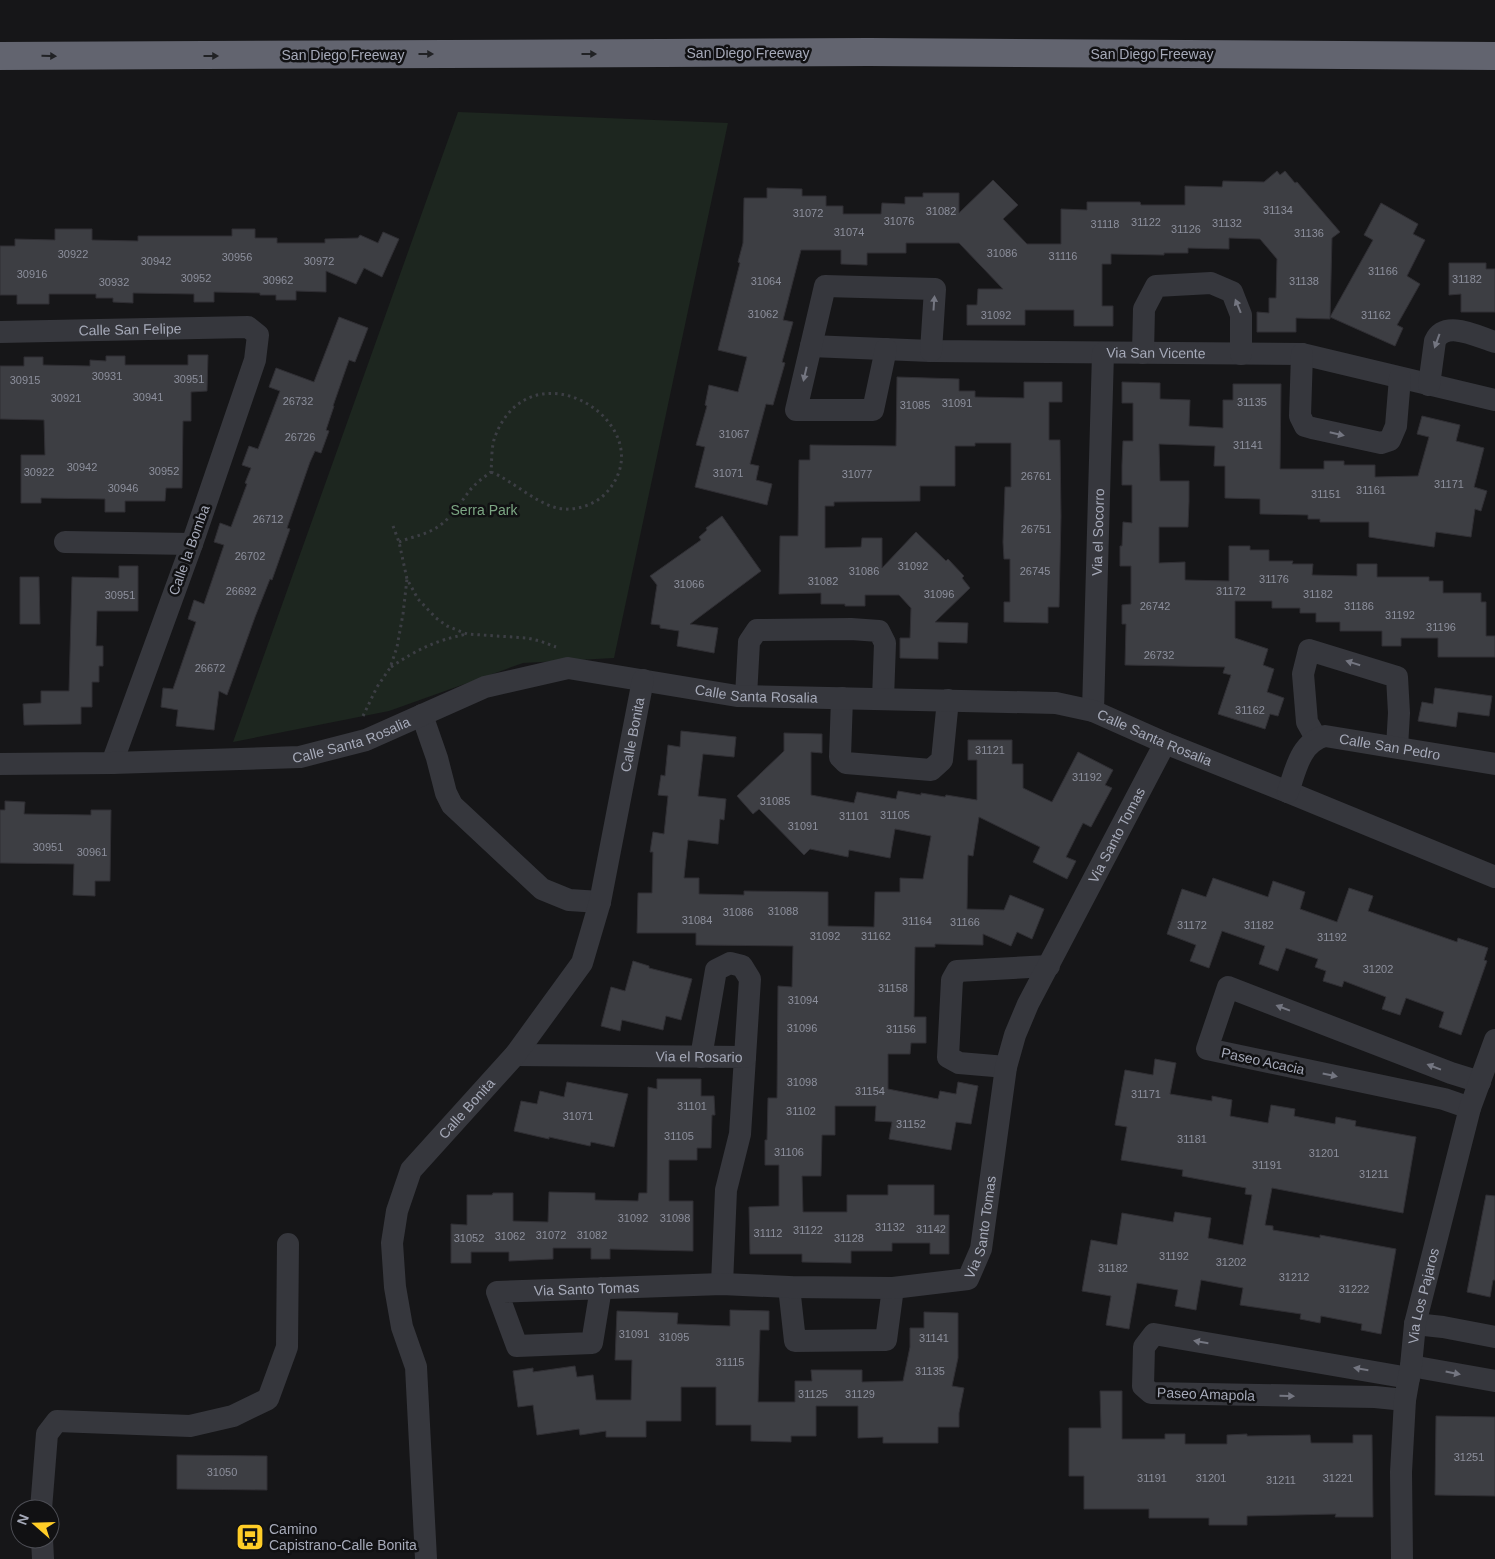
<svg xmlns="http://www.w3.org/2000/svg" width="1495" height="1559" viewBox="0 0 1495 1559" font-family="Helvetica,sans-serif">
<style>
.green{fill:#1d261f}
.building{fill:#3d3e43;stroke:#302f34}
.lines{fill:none;stroke-linecap:round;stroke-linejoin:round}
.path{stroke:#3c3e44;stroke-width:3;stroke-dasharray:2.5 4;stroke-linecap:butt}
.minor{stroke:#36373d;stroke-width:22}
.highway{stroke:#62646f;stroke-width:28}
.oneway{fill:#212225}
.oneway2{fill:#747681}
.labels{text-anchor:middle;stroke-width:5;stroke-linejoin:round;paint-order:stroke}
.number-label{font-size:11px;fill:#8c8f9c}
.street-label{font-size:14px;fill:#a6aab9;stroke:#111113}
.park-label{font-size:14px;fill:#7ca683;stroke:#111113}
.poi-label{font-size:14px;fill:#a6aab9;stroke:#111113;text-anchor:start}
</style>
<rect width="100%" height="100%" fill="#161618"/>
<polygon class="green" points="458,112 728,123 614,658 523,663 389,711 233,742"/>
<g class="building">
<polygon points="1277,171 1280,175 1285,171 1295,183 1297,182 1340,232 1332,238 1330,319 1296,318 1296,332 1257,332 1257,312 1269,313 1269,298 1276,298 1277,259 1260,239 1229,238 1229,249 1188,248 1188,253 1164,253 1164,255 1111,254 1111,264 1102,264 1102,306 1113,306 1113,326 1074,326 1074,310 1025,310 1025,325 967,325 967,305 977,305 978,289 1003,289 959,243 906,243 906,253 867,253 867,265 841,264 841,250 801,250 783,320 793,322 782,362 785,363 773,405 766,404 750,464 759,466 756,480 772,484 767,505 695,487 705,447 696,445 707,406 705,405 709,385 738,392 747,357 718,350 740,263 738,262 743,243 744,198 767,198 767,188 802,189 802,196 826,196 826,206 843,206 843,214 881,214 882,203 905,204 905,197 923,197 923,193 959,193 959,213 993,180 1018,205 1003,219 1027,244 1061,244 1061,209 1087,210 1087,202 1140,202 1141,205 1185,205 1185,186 1222,187 1223,181 1264,182"/>
<polygon points="1381,203 1418,224 1413,234 1425,240 1407,276 1420,284 1397,325 1403,328 1395,346 1330,317 1373,240 1364,235"/>
<polygon points="55,229 92,229 92,240 138,241 138,236 232,236 232,229 255,229 255,238 277,238 277,243 325,243 325,239 358,238 360,235 378,243 383,232 399,239 382,277 364,268 356,284 326,271 326,292 296,291 296,300 276,300 276,295 260,295 260,293 214,292 214,302 194,302 194,294 133,293 133,303 113,302 113,298 96,298 96,294 49,294 49,304 17,304 17,295 0,295 0,246 15,246 15,239 55,240"/>
<polygon points="1449,263 1486,263 1486,269 1495,269 1495,312 1461,312 1461,294 1449,295"/>
<polygon points="339,317 368,328 355,362 349,360 333,406 334,406 326,430 329,431 321,453 315,451 310,462 287,528 290,529 272,580 270,579 255,617 227,695 219,691 214,730 176,726 178,710 161,707 163,688 173,689 196,622 188,619 194,600 204,604 224,545 214,542 220,523 231,527 247,484 245,483 251,468 242,465 249,446 258,449 280,391 269,387 276,368 314,382"/>
<polygon points="188,355 208,355 207,391 191,392 191,421 183,421 182,488 166,488 165,501 125,501 125,512 105,512 105,499 41,498 41,503 21,503 21,455 45,455 44,420 0,419 0,366 24,366 24,357 43,357 43,365 90,366 90,360 106,361 106,356 125,356 125,365 188,365"/>
<polygon points="897,377 959,379 959,391 975,391 975,397 1024,398 1024,382 1062,382 1062,402 1049,402 1049,440 1060,440 1061,516 1059,607 1048,607 1048,623 1004,622 1004,602 1010,602 1010,559 1004,559 1003,542 1005,487 1011,487 1011,443 975,443 975,446 955,446 955,486 920,486 920,501 834,502 834,506 825,506 825,548 861,547 862,538 882,538 882,568 916,532 946,561 948,559 964,576 962,578 970,588 935,622 968,623 967,643 938,642 938,659 900,658 900,638 910,638 911,608 899,595 865,595 865,606 845,606 845,604 821,604 821,593 779,594 780,536 798,536 799,460 810,460 810,445 896,446"/>
<polygon points="1122,382 1160,383 1160,399 1190,400 1189,426 1223,428 1223,400 1233,400 1233,384 1281,384 1280,469 1324,469 1324,461 1344,461 1344,465 1375,465 1375,477 1418,476 1429,437 1417,434 1422,416 1460,425 1456,441 1484,448 1474,487 1487,491 1481,511 1475,509 1471,537 1436,532 1434,547 1369,537 1369,522 1320,522 1320,519 1308,519 1308,515 1260,514 1260,499 1225,498 1225,466 1214,466 1215,446 1159,444 1160,481 1189,481 1189,502 1188,527 1159,527 1159,563 1185,562 1185,580 1229,581 1229,546 1250,546 1250,550 1269,550 1269,561 1293,561 1292,564 1313,564 1312,575 1357,576 1357,564 1377,564 1377,577 1429,577 1429,581 1443,581 1443,593 1481,593 1481,602 1486,602 1486,636 1495,636 1495,657 1438,657 1438,638 1401,638 1401,646 1382,646 1382,631 1340,631 1340,622 1316,622 1316,613 1300,613 1300,608 1272,608 1272,601 1235,601 1235,638 1268,649 1263,665 1274,669 1267,692 1284,698 1278,716 1270,714 1265,729 1218,714 1231,675 1223,673 1225,667 1125,665 1126,624 1122,624 1122,605 1131,604 1131,566 1120,566 1120,546 1122,546 1123,522 1132,523 1132,485 1122,485 1122,465 1123,441 1133,441 1133,403 1122,403"/>
<polygon points="722,516 761,571 690,624 718,628 714,653 677,646 679,631 660,628 660,625 651,624 657,585 650,576 701,540 699,537 707,530 706,528"/>
<polygon points="119,566 138,566 138,611 97,611 96,646 103,646 103,666 99,666 99,682 92,682 92,707 81,707 81,724 24,725 23,704 41,703 41,691 69,691 72,577 119,578"/>
<polygon points="20,577 39,577 40,624 20,624"/>
<polygon points="1435,688 1492,696 1489,716 1458,712 1456,727 1418,721 1422,702 1433,704"/>
<polygon points="681,731 736,737 734,757 703,754 698,796 726,799 724,820 720,819 718,844 688,840 684,878 699,878 699,894 744,895 744,891 828,892 828,926 874,927 875,892 900,892 900,878 923,879 931,836 895,829 890,858 849,850 848,857 810,849 804,855 759,809 753,814 737,796 784,751 784,733 822,734 822,753 811,752 811,795 854,803 857,792 896,799 898,791 921,795 921,793 945,797 946,795 977,800 977,760 968,760 968,740 1012,740 1012,764 1023,764 1023,788 1052,802 1078,752 1113,770 1105,785 1112,788 1091,827 1083,823 1066,857 1076,861 1067,879 1033,862 1040,847 979,817 973,856 968,855 967,909 1004,910 1010,895 1044,909 1032,939 1017,932 1011,946 983,934 983,945 935,944 935,947 915,947 914,1017 926,1017 926,1043 911,1043 910,1054 888,1054 888,1089 938,1099 940,1091 956,1094 958,1082 978,1086 971,1124 956,1122 951,1150 889,1139 892,1122 875,1121 876,1106 835,1106 835,1135 822,1135 821,1176 802,1176 803,1212 847,1212 847,1195 888,1195 888,1185 934,1185 934,1215 949,1215 949,1254 930,1254 930,1243 892,1243 892,1251 851,1251 851,1263 802,1262 802,1254 750,1254 749,1207 779,1206 779,1165 765,1165 765,1140 767,1140 768,1098 777,1098 778,986 792,987 793,946 696,945 696,933 637,933 638,893 652,893 653,852 650,852 653,832 664,834 668,796 658,795 661,775 665,776 668,745 680,747"/>
<polygon points="5,801 25,802 24,814 91,815 91,810 111,810 110,881 95,881 95,896 73,895 74,864 0,863 0,810 5,810"/>
<polygon points="1213,878 1268,897 1273,881 1305,892 1300,909 1337,922 1349,888 1373,896 1368,911 1457,942 1458,938 1488,948 1484,960 1487,961 1461,1035 1439,1027 1444,1012 1406,998 1400,1015 1382,1009 1386,997 1344,981 1342,987 1323,981 1326,971 1315,967 1318,959 1286,948 1278,971 1259,964 1265,946 1222,931 1209,968 1190,961 1196,945 1167,934 1182,889 1206,897"/>
<polygon points="633,961 649,966 649,968 692,979 681,1020 666,1016 663,1030 622,1020 620,1031 601,1026 611,987 625,991"/>
<polygon points="1155,1059 1176,1063 1170,1094 1212,1101 1212,1096 1232,1100 1230,1116 1268,1123 1271,1105 1295,1109 1294,1116 1335,1124 1336,1117 1356,1121 1355,1126 1416,1137 1403,1213 1272,1188 1265,1225 1273,1226 1273,1230 1320,1238 1320,1235 1396,1249 1381,1334 1361,1330 1362,1324 1321,1316 1320,1323 1300,1319 1301,1314 1240,1305 1243,1288 1201,1280 1196,1310 1175,1306 1178,1290 1137,1283 1129,1329 1106,1325 1111,1296 1082,1291 1091,1240 1117,1245 1122,1213 1173,1222 1175,1212 1211,1218 1208,1238 1243,1245 1252,1195 1245,1194 1246,1188 1182,1176 1183,1170 1121,1160 1127,1127 1115,1125 1125,1070 1153,1075"/>
<polygon points="657,1079 701,1079 701,1096 714,1096 715,1115 712,1115 711,1148 697,1148 697,1160 669,1160 669,1201 693,1201 693,1251 610,1249 610,1259 591,1259 591,1248 553,1248 553,1259 509,1261 509,1252 471,1252 471,1263 451,1263 451,1224 467,1225 467,1195 492,1195 493,1193 513,1193 513,1221 548,1222 549,1192 595,1193 595,1200 638,1201 639,1193 647,1193 648,1087 657,1089"/>
<polygon points="567,1082 628,1094 614,1147 591,1142 590,1146 549,1137 549,1139 514,1131 521,1101 537,1104 540,1091 564,1097"/>
<polygon points="1486,1195 1495,1196 1495,1280 1493,1280 1490,1297 1467,1292"/>
<polygon points="730,1310 769,1311 769,1330 760,1330 758,1402 795,1402 795,1381 812,1381 811,1370 862,1370 862,1382 903,1381 910,1347 910,1328 924,1328 924,1312 958,1313 958,1358 952,1386 964,1388 959,1413 959,1427 938,1427 938,1443 883,1443 883,1437 858,1438 858,1406 816,1406 816,1436 791,1436 791,1442 751,1441 751,1425 716,1425 716,1387 681,1387 681,1421 646,1421 646,1437 606,1437 606,1431 580,1435 579,1429 537,1435 533,1405 518,1407 513,1371 533,1368 533,1372 575,1366 577,1377 593,1375 596,1400 631,1400 632,1360 615,1360 617,1311 678,1313 677,1324 730,1326"/>
<polygon points="1100,1391 1122,1391 1122,1439 1165,1439 1165,1434 1185,1434 1185,1444 1227,1444 1227,1435 1247,1434 1247,1436 1310,1435 1311,1443 1353,1443 1353,1435 1372,1435 1373,1517 1335,1517 1336,1514 1247,1516 1247,1525 1209,1525 1209,1518 1149,1518 1149,1509 1084,1509 1084,1476 1069,1476 1069,1428 1101,1428"/>
<polygon points="1436,1416 1495,1417 1495,1496 1435,1495"/>
<polygon points="177,1455 267,1456 267,1490 177,1489"/>
</g>
<g class="lines">
<g class="path">
<polyline points="393,526 399,542 407,579 418,599 436,618 447,626 467,634 527,638 540,641 556,647"/>
<path d="M399 542C411 537 425 535 436 528 451 519 460 503 470 490 476 483 484 477 491 472 492 460 491 445 496 434 535 341 666 428 606 493 595 505 574 512 557 508 534 502 513 481 491 472"/>
<path d="M391 667C418 649 434 641 467 634"/>
<polyline points="363,716 377,687 390,668 397,647 403,614 407,579"/>
</g>
<g class="minor">
<path id="s1" d="M0 332 248 327 258 335 255 360 192 544 112 763"/>
<path id="s2" d="M811 346 931 351 1302 354 1495 400"/>
<polyline points="886,349 873,410 796,410 825,286 935,289 931,351"/>
<polyline points="1143,353 1144,309 1156,286 1211,283 1232,292 1241,315 1241,354"/>
<polyline points="1302,354 1300,416 1305,426 1312,428 1381,443 1390,440 1396,426 1400,378"/>
<path d="M1429 385 1435 341C1445 319 1478 337 1495 342"/>
<polyline points="65,542 192,544"/>
<polyline points="746,696 749,642 757,630 851,629 879,631 885,643 883,699"/>
<polyline points="842,698 840,757 846,763 931,770 942,760 948,700"/>
<path id="s3" d="M1093 711 1103 353"/>
<polyline points="422,715 437,758 446,793 452,805 542,889 569,900 600,902"/>
<polyline points="1316,738 1307,722 1303,674 1309,650 1397,677 1399,713 1397,747"/>
<path id="s4" d="M0 764 112 763 300 757 366 740 485 687 568 668 737 696 1056 703 1093 711 1165 743 1288 792 1495 877"/>
<path id="s5" d="M1288 792C1296 769 1300 743 1325 736L1495 764"/>
<path id="s6" d="M515 1055 745 1057 740 1134 726 1190 722 1284"/>
<polyline points="701,1057 716,970 730,963 742,966 750,979 745,1057"/>
<polyline points="1006,1067 959,1063 948,1057 952,980 957,971 1049,966"/>
<polyline points="1470,1108 1444,1099 1207,1049 1228,987 1451,1073 1480,1082"/>
<polyline points="789,1287 795,1341 886,1340 893,1288"/>
<path id="s7" d="M601 1288 592 1343 517 1346 497 1292 722 1284 789 1287 893 1288 968 1279 981 1249 1006 1067 1015 1035 1028 1004 1165 743"/>
<polyline points="1415,1324 1443,1327 1495,1337"/>
<polyline points="1411,1366 1495,1381"/>
<polyline points="1405,1400 1375,1397 1151,1393 1143,1386 1144,1347 1154,1334 1409,1378"/>
<polyline points="41,1509 47,1434 57,1421 190,1426 233,1416 268,1399 287,1347 288,1244"/>
<polyline points="42,1539 43,1559"/>
<path id="s8" d="M426 1559 416 1367 402 1327 395 1287 392 1243 397 1211 411 1170 515 1055 582 963 600 902 643 680"/>
<path id="s9" d="M1402 1559 1401 1472 1405 1400 1411 1366 1415 1324 1470 1108 1495 1040"/>
</g>
<polyline class="highway" points="0,56 869,52 1495,56"/>
</g>
<defs><path id="oneway-solid" d="M-6-.8H1V-3.2L6.5 0L1 3.2V.8H-6Z" transform="scale(1.25)"/></defs>
<g class="oneway">
<use href="#oneway-solid" transform="translate(426 54)"/>
<use href="#oneway-solid" transform="translate(589 54)"/>
<use href="#oneway-solid" transform="translate(49 56) rotate(1)"/>
<use href="#oneway-solid" transform="translate(211 56)"/>
</g>
<g class="oneway2">
<use href="#oneway-solid" transform="translate(934 303) rotate(-86)"/>
<use href="#oneway-solid" transform="translate(1238 306) rotate(-112)"/>
<use href="#oneway-solid" transform="translate(1437 341) rotate(110)"/>
<use href="#oneway-solid" transform="translate(805 374) rotate(103)"/>
<use href="#oneway-solid" transform="translate(1337 434) rotate(13)"/>
<use href="#oneway-solid" transform="translate(1353 663) rotate(-163)"/>
<use href="#oneway-solid" transform="translate(1283 1008) rotate(-159)"/>
<use href="#oneway-solid" transform="translate(1434 1067) rotate(-159)"/>
<use href="#oneway-solid" transform="translate(1330 1075) rotate(12)"/>
<use href="#oneway-solid" transform="translate(1201 1342) rotate(-170)"/>
<use href="#oneway-solid" transform="translate(1361 1369) rotate(-170)"/>
<use href="#oneway-solid" transform="translate(1453 1373) rotate(11)"/>
<use href="#oneway-solid" transform="translate(1287 1396) rotate(1)"/>
</g>
<defs>
<symbol id="bus-square" viewBox="-11 -11 22 22"><rect x="-9" y="-9" width="18" height="18" rx="4" fill="#ffcd27" stroke="#111113"/><path d="M-5-6H5V4H4V6H2V4H-2V6H-4V4H-5ZM-3.5-4V0h7V-4ZM-3.5 1.2v1.5H-2V1.2ZM2 1.2v1.5H3.5V1.2Z" fill="#111"/></symbol>
</defs>
<g fill-rule="evenodd">
<use href="#bus-square" x="234" y="1521" width="32" height="32"/>
</g>
<g class="labels">
<g class="number-label">
<text x="1278" y="214">31134</text>
<text x="941" y="215">31082</text>
<text x="808" y="217">31072</text>
<text x="899" y="225">31076</text>
<text x="1146" y="226">31122</text>
<text x="1227" y="227">31132</text>
<text x="1105" y="228">31118</text>
<text x="1186" y="233">31126</text>
<text x="849" y="236">31074</text>
<text x="1309" y="237">31136</text>
<text x="1002" y="257">31086</text>
<text x="73" y="258">30922</text>
<text x="1063" y="260">31116</text>
<text x="237" y="261">30956</text>
<text x="156" y="265">30942</text>
<text x="319" y="265">30972</text>
<text x="1383" y="275">31166</text>
<text x="32" y="278">30916</text>
<text x="196" y="282">30952</text>
<text x="1467" y="283">31182</text>
<text x="278" y="284">30962</text>
<text x="766" y="285">31064</text>
<text x="1304" y="285">31138</text>
<text x="114" y="286">30932</text>
<text x="763" y="318">31062</text>
<text x="996" y="319">31092</text>
<text x="1376" y="319">31162</text>
<text x="107" y="380">30931</text>
<text x="189" y="383">30951</text>
<text x="25" y="384">30915</text>
<text x="148" y="401">30941</text>
<text x="66" y="402">30921</text>
<text x="298" y="405">26732</text>
<text x="1252" y="406">31135</text>
<text x="957" y="407">31091</text>
<text x="915" y="409">31085</text>
<text x="734" y="438">31067</text>
<text x="300" y="441">26726</text>
<text x="1248" y="449">31141</text>
<text x="82" y="471">30942</text>
<text x="164" y="475">30952</text>
<text x="39" y="476">30922</text>
<text x="728" y="477">31071</text>
<text x="857" y="478">31077</text>
<text x="1036" y="480">26761</text>
<text x="1449" y="488">31171</text>
<text x="123" y="492">30946</text>
<text x="1371" y="494">31161</text>
<text x="1326" y="498">31151</text>
<text x="268" y="523">26712</text>
<text x="1036" y="533">26751</text>
<text x="250" y="560">26702</text>
<text x="913" y="570">31092</text>
<text x="864" y="575">31086</text>
<text x="1035" y="575">26745</text>
<text x="1274" y="583">31176</text>
<text x="823" y="585">31082</text>
<text x="689" y="588">31066</text>
<text x="241" y="595">26692</text>
<text x="1231" y="595">31172</text>
<text x="939" y="598">31096</text>
<text x="1318" y="598">31182</text>
<text x="120" y="599">30951</text>
<text x="1155" y="610">26742</text>
<text x="1359" y="610">31186</text>
<text x="1400" y="619">31192</text>
<text x="1441" y="631">31196</text>
<text x="1159" y="659">26732</text>
<text x="210" y="672">26672</text>
<text x="1250" y="714">31162</text>
<text x="990" y="754">31121</text>
<text x="1087" y="781">31192</text>
<text x="775" y="805">31085</text>
<text x="895" y="819">31105</text>
<text x="854" y="820">31101</text>
<text x="803" y="830">31091</text>
<text x="48" y="851">30951</text>
<text x="92" y="856">30961</text>
<text x="783" y="915">31088</text>
<text x="738" y="916">31086</text>
<text x="697" y="924">31084</text>
<text x="917" y="925">31164</text>
<text x="965" y="926">31166</text>
<text x="1192" y="929">31172</text>
<text x="1259" y="929">31182</text>
<text x="825" y="940">31092</text>
<text x="876" y="940">31162</text>
<text x="1332" y="941">31192</text>
<text x="1378" y="973">31202</text>
<text x="893" y="992">31158</text>
<text x="803" y="1004">31094</text>
<text x="802" y="1032">31096</text>
<text x="901" y="1033">31156</text>
<text x="802" y="1086">31098</text>
<text x="870" y="1095">31154</text>
<text x="1146" y="1098">31171</text>
<text x="692" y="1110">31101</text>
<text x="801" y="1115">31102</text>
<text x="578" y="1120">31071</text>
<text x="911" y="1128">31152</text>
<text x="679" y="1140">31105</text>
<text x="1192" y="1143">31181</text>
<text x="789" y="1156">31106</text>
<text x="1324" y="1157">31201</text>
<text x="1267" y="1169">31191</text>
<text x="1374" y="1178">31211</text>
<text x="633" y="1222">31092</text>
<text x="675" y="1222">31098</text>
<text x="890" y="1231">31132</text>
<text x="931" y="1233">31142</text>
<text x="808" y="1234">31122</text>
<text x="768" y="1237">31112</text>
<text x="551" y="1239">31072</text>
<text x="592" y="1239">31082</text>
<text x="510" y="1240">31062</text>
<text x="469" y="1242">31052</text>
<text x="849" y="1242">31128</text>
<text x="1174" y="1260">31192</text>
<text x="1231" y="1266">31202</text>
<text x="1113" y="1272">31182</text>
<text x="1294" y="1281">31212</text>
<text x="1354" y="1293">31222</text>
<text x="634" y="1338">31091</text>
<text x="674" y="1341">31095</text>
<text x="934" y="1342">31141</text>
<text x="730" y="1366">31115</text>
<text x="930" y="1375">31135</text>
<text x="813" y="1398">31125</text>
<text x="860" y="1398">31129</text>
<text x="1469" y="1461">31251</text>
<text x="222" y="1476">31050</text>
<text x="1152" y="1482">31191</text>
<text x="1211" y="1482">31201</text>
<text x="1338" y="1482">31221</text>
<text x="1281" y="1484">31211</text>
</g>
<g class="street-label">
<text x="748" y="58">San Diego Freeway</text>
<text x="1152" y="59">San Diego Freeway</text>
<text x="343" y="60">San Diego Freeway</text>
<text dy="5" stroke="none"><textPath href="#s1" startOffset="130">Calle San Felipe</textPath></text>
<text dy="5" stroke="none"><textPath href="#s2" startOffset="345">Via San Vicente</textPath></text>
<text dy="5" stroke="none"><textPath href="#s3" startOffset="179">Via el Socorro</textPath></text>
<text transform="translate(189 550) rotate(-70)" y="5">Calle la Bomba</text>
<text dy="5" stroke="none"><textPath href="#s4" startOffset="774">Calle Santa Rosalia</textPath></text>
<text dy="5" stroke="none"><textPath href="#s8" startOffset="898">Calle Bonita</textPath></text>
<text dy="5" stroke="none"><textPath href="#s4" startOffset="1179">Calle Santa Rosalia</textPath></text>
<text dy="5" stroke="none"><textPath href="#s4" startOffset="354">Calle Santa Rosalia</textPath></text>
<text dy="5" stroke="none"><textPath href="#s5" startOffset="136">Calle San Pedro</textPath></text>
<text dy="5" stroke="none"><textPath href="#s7" startOffset="1134">Via Santo Tomas</textPath></text>
<text dy="5" stroke="none"><textPath href="#s6" startOffset="184">Via el Rosario</textPath></text>
<text transform="translate(1263 1061) rotate(12)" y="5">Paseo Acacia</text>
<text dy="5" stroke="none"><textPath href="#s8" startOffset="478">Calle Bonita</textPath></text>
<text dy="5" stroke="none"><textPath href="#s7" startOffset="714">Via Santo Tomas</textPath></text>
<text dy="5" stroke="none"><textPath href="#s7" startOffset="278">Via Santo Tomas</textPath></text>
<text dy="5" stroke="none"><textPath href="#s9" startOffset="265">Via Los Pajaros</textPath></text>
<text transform="translate(1206 1394) rotate(2)" y="5">Paseo Amapola</text>
</g>
<g class="park-label">
<text x="484" y="515">Serra Park</text>
</g>
<g class="poi-label">
<text x="269" y="1534">Camino<tspan x="269" dy="16">Capistrano-Calle Bonita</tspan></text>
</g>
</g>
<g transform="translate(35 1524) rotate(290)"><circle r="24" fill="#111113" stroke="#4d4e55"/>
<path d="M0-4L9 19L0 12L-9 19Z" fill="#ffcd27"/>
<text y="-8" font-size="14" font-weight="bold" text-anchor="middle" fill="#a6aab9">N</text>
</g>
</svg>
